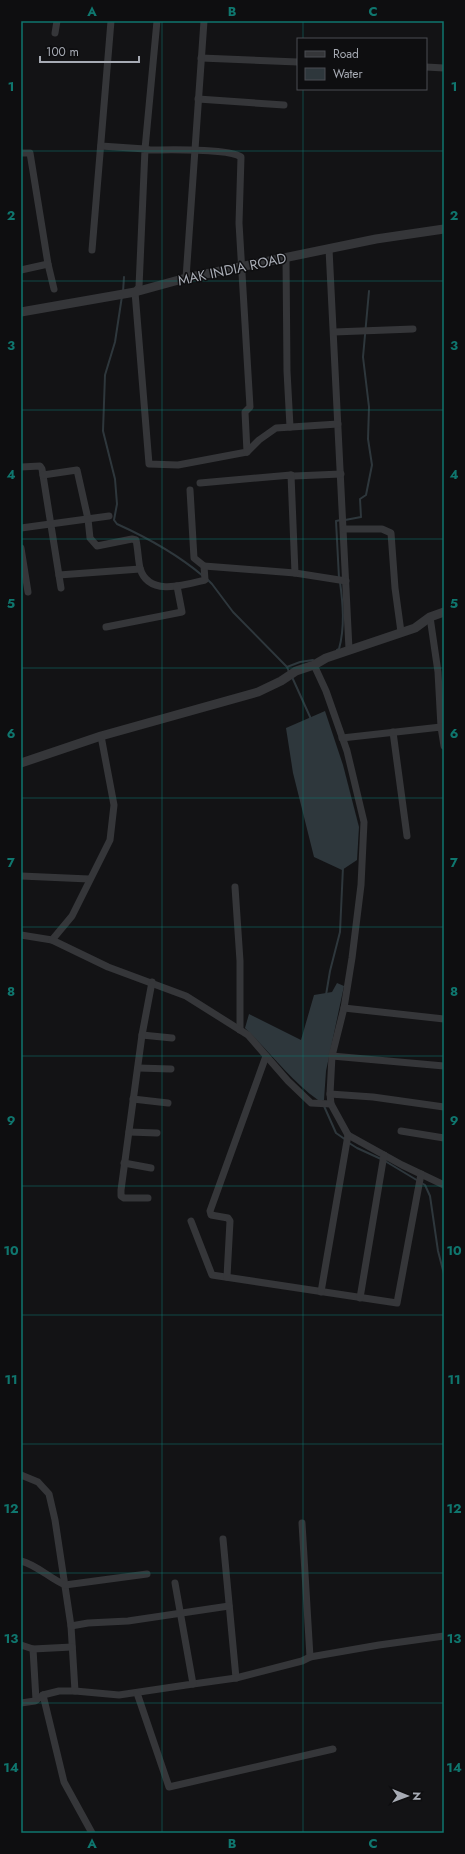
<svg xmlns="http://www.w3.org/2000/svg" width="465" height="1854" viewBox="0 0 465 1854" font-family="Jost,sans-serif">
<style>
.water{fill:#2e373c}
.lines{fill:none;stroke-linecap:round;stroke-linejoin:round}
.stream{stroke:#2e373c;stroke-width:2}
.minor{stroke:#353639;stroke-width:7}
.tertiary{stroke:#353639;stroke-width:9}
.grid{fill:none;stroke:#0f766e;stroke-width:1;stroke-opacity:0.55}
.labels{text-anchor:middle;stroke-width:3;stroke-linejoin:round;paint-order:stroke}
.street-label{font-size:14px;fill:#a7abb4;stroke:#0e0e10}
.neatline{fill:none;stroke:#0f766e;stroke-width:1.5}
.grid-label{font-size:13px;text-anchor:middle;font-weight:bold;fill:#0f766e}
</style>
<rect width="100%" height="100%" fill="#131315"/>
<g class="water">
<polygon points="325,711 343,765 359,827 357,860 342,870 314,857 293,773 286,728"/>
<path d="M337 983 344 986 326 1071 324 1100H318C290 1080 270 1052 245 1028L249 1014 301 1040 314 995 332 992Z"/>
</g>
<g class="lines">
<g class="stream">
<polyline points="123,292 124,277"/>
<path d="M122 296 115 342 105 375 103 431 115 479 117 504 114 520 117 524C148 538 177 554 203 576"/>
<polyline points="345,520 361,517 360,499 366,495 372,465 368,439 369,407 363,357 369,291"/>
<polyline points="206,578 212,584 233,612 287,667 289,672"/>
<polyline points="339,578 336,521 341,520"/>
<path d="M337 650 339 649C345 627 343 604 340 582"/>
<polyline points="287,667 300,662 313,660"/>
<polyline points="292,677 311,719"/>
<polyline points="326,995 330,971 340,932 343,867"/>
<polyline points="324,1106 336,1133 346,1140"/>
<polyline points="349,1143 357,1148 381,1159"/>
<polyline points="385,1161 425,1185 430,1196 438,1251 444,1274"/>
</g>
<g class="minor">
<polyline points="55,33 57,21"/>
<polyline points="201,58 298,62"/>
<polyline points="426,67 444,68"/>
<polyline points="198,99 284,105"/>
<path d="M101 146 145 149 150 150C168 150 228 148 241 157L239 223 250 407 245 412 247 452 178 465 149 464 135 292 139 287 145 149 157 21"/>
<polyline points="21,153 30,153 48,264"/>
<polyline points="329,249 349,649"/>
<polyline points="92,250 111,21"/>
<polyline points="286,258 287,371 290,427"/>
<polyline points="21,270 48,264 54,289"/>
<polyline points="186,278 204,21"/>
<polyline points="334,332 413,329"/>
<polyline points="247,452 259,440 276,428 338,424"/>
<polyline points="21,467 40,466 42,469 61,588"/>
<path d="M43 475 77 470 88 519 90 538 97 546 132 539 136 540C138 549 138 559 140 568 148 597 185 585 205 580L204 566 194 558 190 490"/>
<polyline points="291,475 294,476 341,474"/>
<polyline points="200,483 291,475 295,573 346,581"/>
<polyline points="21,528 109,516"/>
<polyline points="344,529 382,529 391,533 395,588 401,632"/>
<polyline points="21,548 28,592"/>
<polyline points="204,566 295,573"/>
<polyline points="59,575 140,569"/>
<polyline points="430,617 438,672 441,727 444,727"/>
<polyline points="106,627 182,612 177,586"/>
<polyline points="314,665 326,691 347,751 364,822 361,885 352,958 344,1008 332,1056 330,1094 331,1104 348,1135 402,1165 444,1185"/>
<polyline points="393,732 407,836"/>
<polyline points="342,738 441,727 444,746"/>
<polyline points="21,876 89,879"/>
<polyline points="235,887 240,961 240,1030"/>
<polyline points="21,935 52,940 72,916 110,840 114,805 101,736"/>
<polyline points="52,940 108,967 186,996 248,1035 288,1081 311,1103 331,1104"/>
<polyline points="344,1008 444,1019"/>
<polyline points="142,1035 172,1038"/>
<polyline points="332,1056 444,1066"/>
<polyline points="138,1068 171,1069"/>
<polyline points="330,1094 373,1097 444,1107"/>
<polyline points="133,1099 168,1103"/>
<polyline points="401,1131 444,1138"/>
<polyline points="129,1132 157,1133"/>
<polyline points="124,1163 151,1168"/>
<polyline points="148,1198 124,1198 121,1196 121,1190 142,1035 152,982"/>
<polyline points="191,1221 212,1275 397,1303 421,1174"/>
<polyline points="227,1277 230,1221 228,1218 211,1215 210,1211 266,1056"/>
<polyline points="321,1292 348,1135"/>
<polyline points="360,1298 384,1155"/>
<polyline points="21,1475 38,1482 49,1494 55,1520 71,1626 75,1691 59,1691 43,1695"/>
<polyline points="302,1523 310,1657"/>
<polyline points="223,1539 236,1678"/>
<path d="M21 1561C37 1565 49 1578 65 1585L147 1574"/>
<polyline points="71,1626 88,1623 128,1621 229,1606"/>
<polyline points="21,1645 33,1649 36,1700"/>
<polyline points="33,1649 72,1647"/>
<polyline points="193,1684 236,1678 302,1661 310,1657 379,1645 444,1636"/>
<polyline points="75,1691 119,1695 193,1684 175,1583"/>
<polyline points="137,1693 169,1787 333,1749"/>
<polyline points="21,1703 35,1701 43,1695 64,1782 92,1833"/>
</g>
<g class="tertiary">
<polyline points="21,312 135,292 186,278 376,239 444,229"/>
<polyline points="21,763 101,736 258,692 281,681 296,671 314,665 326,658 415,628 430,617 444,612"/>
</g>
</g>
<path class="grid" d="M162 21V1833M303 21V39M303 89V1833M21 151H444M21 281H444M21 410H444M21 539H444M21 668H444M21 798H444M21 927H444M21 1056H444M21 1186H444M21 1315H444M21 1444H444M21 1573H444M21 1703H444"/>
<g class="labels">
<g class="street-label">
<text transform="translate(232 269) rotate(-12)" y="5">MAK INDIA ROAD</text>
</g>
</g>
<rect width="465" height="1854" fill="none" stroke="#0e0e10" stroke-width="44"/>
<rect x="297" y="38" width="130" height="52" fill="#0e0e10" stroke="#4b4d52"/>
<rect x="305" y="51" width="20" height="6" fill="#353639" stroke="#4b4d52"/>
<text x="333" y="58" font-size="12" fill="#a7abb4">Road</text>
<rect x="305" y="68" width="20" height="12" fill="#2e373c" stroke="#4b4d52"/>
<text x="333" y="78" font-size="12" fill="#a7abb4">Water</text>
<g transform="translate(407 1796) rotate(91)" stroke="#0e0e10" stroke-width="3" paint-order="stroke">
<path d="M0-3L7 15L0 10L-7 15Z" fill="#a7abb4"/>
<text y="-6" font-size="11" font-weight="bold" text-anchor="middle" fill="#a7abb4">N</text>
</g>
<path d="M40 56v6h99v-6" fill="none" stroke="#a7abb4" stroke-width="2"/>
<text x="46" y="56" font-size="12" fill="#a7abb4" stroke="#0e0e10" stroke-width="3" paint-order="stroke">100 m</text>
<rect x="22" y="22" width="421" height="1810" class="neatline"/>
<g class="grid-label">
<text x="92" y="16">A</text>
<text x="232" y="16">B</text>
<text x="373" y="16">C</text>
<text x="11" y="91">1</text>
<text x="454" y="91">1</text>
<text x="11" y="220">2</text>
<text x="454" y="220">2</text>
<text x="11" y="350">3</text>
<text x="454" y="350">3</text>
<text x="11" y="479">4</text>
<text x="454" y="479">4</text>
<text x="11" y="608">5</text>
<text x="454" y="608">5</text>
<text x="11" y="738">6</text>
<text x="454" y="738">6</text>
<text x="11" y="867">7</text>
<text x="454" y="867">7</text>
<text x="11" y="996">8</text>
<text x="454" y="996">8</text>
<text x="11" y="1125">9</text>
<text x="454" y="1125">9</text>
<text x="11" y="1255">10</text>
<text x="454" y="1255">10</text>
<text x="11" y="1384">11</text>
<text x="454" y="1384">11</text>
<text x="11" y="1513">12</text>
<text x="454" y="1513">12</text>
<text x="11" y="1643">13</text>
<text x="454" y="1643">13</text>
<text x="11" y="1772">14</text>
<text x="454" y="1772">14</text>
<text x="92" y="1848">A</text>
<text x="232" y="1848">B</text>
<text x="373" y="1848">C</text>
</g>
</svg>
